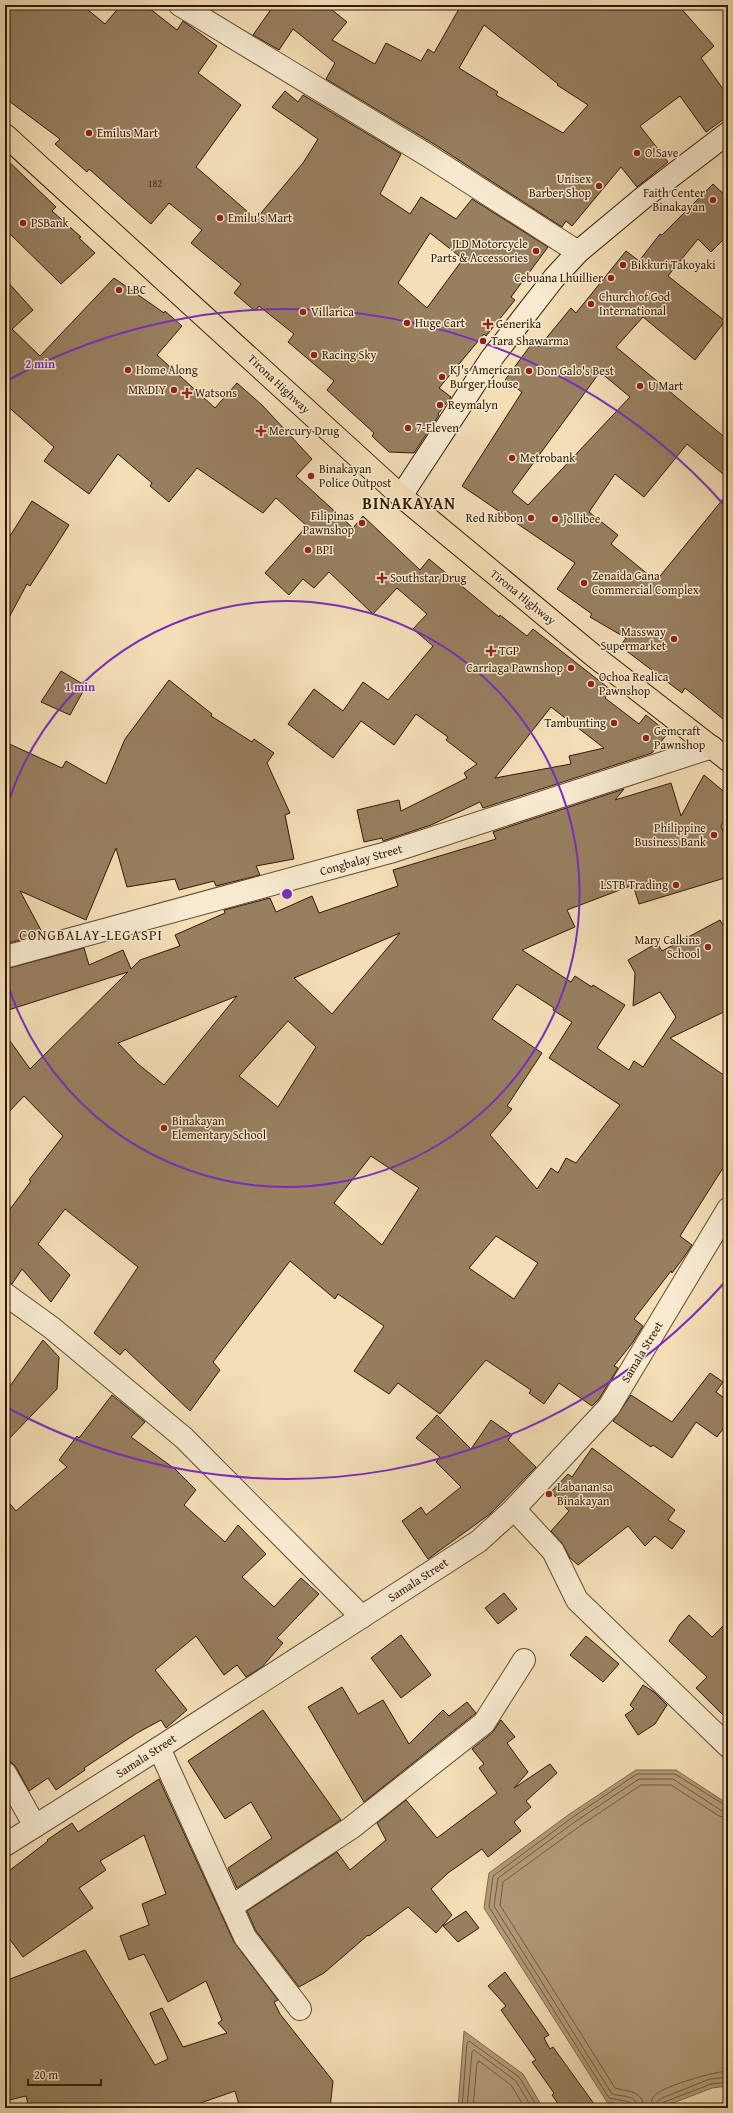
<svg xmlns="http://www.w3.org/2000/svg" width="733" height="2113" viewBox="0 0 733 2113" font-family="'Gentium Book Plus',serif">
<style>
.water{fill:#b29b79;stroke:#7f6749}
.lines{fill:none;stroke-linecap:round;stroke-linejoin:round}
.shore{stroke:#725a3e;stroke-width:1}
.building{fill:#977f60;stroke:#331802;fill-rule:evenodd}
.minor-casing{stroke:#634a2f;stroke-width:24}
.tertiary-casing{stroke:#634a2f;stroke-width:24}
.secondary-casing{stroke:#331802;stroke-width:24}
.primary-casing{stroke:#331802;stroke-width:24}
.minor{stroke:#f7ead0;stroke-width:22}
.tertiary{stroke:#f7ead0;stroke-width:22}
.secondary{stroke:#f7ead0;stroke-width:22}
.primary{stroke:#f3deb6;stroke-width:22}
.ring{fill:none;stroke:#7b2cbf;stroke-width:2}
.poi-dot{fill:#8f2418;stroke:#f7ead0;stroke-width:1.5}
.labels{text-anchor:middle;stroke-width:3;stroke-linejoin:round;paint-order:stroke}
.number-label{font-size:10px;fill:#4c321a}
.poi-label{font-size:12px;fill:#331802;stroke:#f7ead0;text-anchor:start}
.street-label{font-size:12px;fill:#331802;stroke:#f7ead0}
.quarter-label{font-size:14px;letter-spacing:1px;fill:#331802;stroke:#f7ead0}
.district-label{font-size:16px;font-weight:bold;letter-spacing:1px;fill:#331802;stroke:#f7ead0}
.centre{fill:#7b2cbf;stroke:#f7ead0;stroke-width:2}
.ring-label{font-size:12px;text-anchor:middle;font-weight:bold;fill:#7b2cbf;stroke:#f7ead0;stroke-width:3;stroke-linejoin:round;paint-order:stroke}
</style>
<rect width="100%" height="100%" fill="#f3deb6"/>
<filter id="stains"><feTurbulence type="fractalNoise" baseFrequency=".005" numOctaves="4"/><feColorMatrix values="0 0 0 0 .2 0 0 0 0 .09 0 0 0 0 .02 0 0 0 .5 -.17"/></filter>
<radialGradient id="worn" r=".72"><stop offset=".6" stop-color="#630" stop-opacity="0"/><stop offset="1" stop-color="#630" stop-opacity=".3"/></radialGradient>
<g class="water">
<polygon points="636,1770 676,1770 728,1804 728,2086 712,2088 660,2108 640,2108 607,2102 484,1908 489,1873 571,1813"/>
<polygon points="464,2031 523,2074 543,2108 458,2108"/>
</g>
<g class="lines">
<g class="shore">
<polyline points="462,2108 467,2043 469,2041 519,2077 538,2108"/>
<polyline points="467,2108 472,2052 474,2050 516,2081 532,2108"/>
<polyline points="473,2108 477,2063 479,2061 511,2085 525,2108"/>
<polyline points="633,2108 630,2102 609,2098 489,1907 493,1876 573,1817 637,1774 675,1774 728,1807"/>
<path d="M638 2108C637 2094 621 2097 612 2094L494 1906 498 1878 576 1821 639 1779H673L722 1811 728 1812"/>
<path d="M644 2108C643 2090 628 2092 615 2088L500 1905 503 1882 580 1826 641 1785H671L719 1816 728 1818"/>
<path d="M650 2108C650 2103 652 2098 656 2094 668 2085 713 2072 728 2071"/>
<polyline points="656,2108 657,2102 662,2098 710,2079 728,2077"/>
<polyline points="661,2108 664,2102 711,2084 728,2082"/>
</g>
</g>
<g class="building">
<path d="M5 5H82L105 24 121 5H145L177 30 183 21 217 46 198 73 241 105 196 167 256 219 303 163 318 139 272 107 285 91 298 102 303 95 401 154 380 194 410 214 421 197 456 219 472 199 548 247 511 297 515 300 486 336 484 334 439 388 451 397 438 414 439 415 414 453 389 452 372 436 374 433 327 390 334 381 288 342 294 334 259 306 255 311 234 293 241 284 191 243 202 230 169 203 151 224 89 169 87 172 55 144 60 139 5 98ZM430 233 463 259 427 308 398 283Z"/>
<path d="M274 5H326L347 22 332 40 375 64 386 43 421 61 428 49 434 53 460 7 457 5H678L714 46 701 58 728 96V116L706 132 680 96 640 126 668 162 637 187 621 167 572 226 566 221 562 227 434 144 326 79 335 63 293 29 279 50 253 35ZM484 25 558 84 557 85 588 105 563 133 496 95 498 92 459 68Z"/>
<polygon points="5,158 56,207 52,211 81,237 79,238 95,253 61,284 5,229"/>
<path d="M713 184 728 198V235L711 252 698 239 668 276 725 321 695 360 643 317 616 347 728 440V478L687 444 644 497 615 474 589 512 618 535 611 544 656 581 728 493V723L685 688 682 693 620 646 626 638 590 617 592 614 557 589 575 563 462 486 522 392 505 380 533 342 539 347 571 308 576 313 626 251 639 261 660 234 662 235ZM600 372 630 397 528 505 512 492Z"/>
<path d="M114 278 164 313 165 311 182 326 157 355 215 408 237 383 262 405 312 459 296 476 353 528 363 516 420 570 429 559 499 617 500 615 527 636 533 629 611 690 605 698 639 724 646 715 668 733 652 753 483 808 480 802 431 825 383 841 382 838 364 842 357 810 399 800 401 811 467 778 464 773 477 764 446 740 448 737 416 714 394 745 361 721 333 758 288 724 314 689 343 711 363 682 388 700 433 646 413 629 427 614 397 588 373 614 329 572 314 588 303 579 289 595 265 573 307 526 276 498 263 513 197 468 169 502 150 486 152 483 118 454 89 494 44 461 54 447 5 404V279L33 310 12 329 40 356ZM551 707 604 748 569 756 571 764 495 778Z"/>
<polygon points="32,501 69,525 30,586 27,584 5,625 5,544"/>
<polygon points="61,671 86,686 70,715 41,702"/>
<polygon points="169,680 212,714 211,716 252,742 254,739 274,753 267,763 290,813 285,815 294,859 256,866 260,875 216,886 214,881 179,890 175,879 127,887 116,848 86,920 20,891 43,934 5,944 5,742 62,768 66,761 106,784 125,739"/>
<path d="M704 775 728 795V814L721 826 728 844V877L639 904 633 885 567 910 575 927 522 950 571 982 575 976 592 987 593 985 625 1005 597 1048 629 1070 634 1061 643 1067 676 1017 660 992 633 1006 635 973 628 960 657 943 662 951 720 920 728 934V1010L670 1038 728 1078V1160L680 1236 692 1245 684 1257 672 1273 671 1271 634 1319 643 1326 633 1342 614 1366 618 1368 599 1399 592 1406 559 1383 544 1404 529 1393 531 1390 486 1360 440 1414 398 1383 389 1394 354 1371 384 1326 338 1294 335 1299 290 1261 213 1362 220 1370 190 1411 125 1349 120 1355 94 1333 138 1267 65 1209 38 1244 70 1275 51 1302 22 1269 12 1284 5 1282V1216L31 1181 29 1180 63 1136 24 1096 5 1116V1034L30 1069 128 972 5 1011V969L84 948 89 965 123 950 131 969 140 960 180 946 175 935 225 913 224 910 270 898 276 912 312 896 319 913 398 886 393 870 496 839 493 832 624 789 615 800 671 783 681 816ZM400 933 332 1014 294 978ZM517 984 554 1008 553 1010 572 1022 549 1058 620 1105 576 1163 566 1158 558 1173 551 1168 537 1189 490 1135 512 1109 507 1106 542 1053 492 1019ZM237 996 164 1085 138 1064 118 1043ZM288 1021 316 1047 278 1107 239 1076ZM371 1156 419 1188 382 1245 334 1203ZM496 1236 538 1263 514 1299 469 1268Z"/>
<polygon points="43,1340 59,1357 57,1389 5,1443 5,1393"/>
<polygon points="710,1373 723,1382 716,1392 728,1401 728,1422 717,1437 696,1422 672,1458 653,1445 651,1447 613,1421 631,1395 672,1422"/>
<polygon points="112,1395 145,1422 131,1437 175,1469 196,1490 184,1505 225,1542 238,1525 266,1554 242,1577 274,1607 301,1578 319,1594 277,1638 283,1643 262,1667 246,1677 237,1665 224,1675 196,1636 155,1670 187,1710 166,1728 161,1720 137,1733 84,1768 85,1770 56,1790 48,1778 29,1791 16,1767 11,1762 5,1761 5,1498 16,1511 67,1467 59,1460 77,1436 79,1438"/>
<polygon points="437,1415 471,1449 491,1420 512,1435 508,1440 536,1467 490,1514 428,1559 402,1521 421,1507 426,1515 461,1487 436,1462 440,1457 416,1438"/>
<polygon points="592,1448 675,1510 668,1520 685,1531 672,1549 655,1536 645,1546 628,1526 578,1565 570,1558 562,1543 551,1531 569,1511 551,1492 568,1474 572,1477"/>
<polygon points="504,1593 517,1609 498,1624 485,1608"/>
<polygon points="689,1615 712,1637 728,1621 728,1720 696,1688 707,1677 669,1641 680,1624"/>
<polygon points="401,1635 431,1675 401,1698 371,1658"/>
<polygon points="586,1636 619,1664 603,1682 570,1655"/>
<polygon points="643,1685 654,1692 667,1705 655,1724 638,1735 625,1715 634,1709 630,1705"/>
<polygon points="342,1687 358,1714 383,1700 409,1744 443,1710 449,1716 467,1702 476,1713 364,1802 308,1707"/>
<polygon points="263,1710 341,1820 237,1888 228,1868 272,1838 251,1802 225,1819 188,1761"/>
<polygon points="501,1720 515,1737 507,1743 528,1772 514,1788 550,1764 557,1773 526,1801 531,1807 514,1822 521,1831 488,1857 482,1849 448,1873 431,1889 452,1915 436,1933 408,1907 369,1936 368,1935 324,1973 299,1987 256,1931 247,1911 337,1852 350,1870 386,1840 377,1823 406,1800 437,1838 497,1793 479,1768 484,1764 472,1749 492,1733"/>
<polygon points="159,1779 234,1942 278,2000 274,2002 280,2014 333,2081 330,2108 240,2108 235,2091 189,2107 178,2108 29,2108 26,2096 5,2101 5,1981 85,1950 155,2065 168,2059 150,2013 162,2008 183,2047 227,2033 218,2023 222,2020 206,1981 168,2002 144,1954 129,1960 120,1936 149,1925 142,1904 166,1894 144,1835 100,1861 106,1870 79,1888 93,1908 23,1957 5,1933 5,1874 48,1841 47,1840 72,1823 78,1832"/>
<polygon points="466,1911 479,1928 458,1942 443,1926"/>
<polygon points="505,1972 549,2035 544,2038 550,2049 553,2047 597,2108 561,2108 552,2095 554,2093 532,2062 536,2060 501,2010 506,2006 488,1986"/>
</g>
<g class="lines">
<defs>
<g id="minor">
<polyline points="180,5 427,155 578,252"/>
<polyline points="5,1294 52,1328 184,1438 362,1617"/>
<polyline points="514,1509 553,1551 577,1600 728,1746"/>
<polyline points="159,1748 245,1937 300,2009"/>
<polyline points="5,1773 35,1826"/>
<polyline points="231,1907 351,1828 484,1723 524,1660"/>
</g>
<g id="tertiary">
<polyline points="5,957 390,852 712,747"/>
<polyline points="5,1845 159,1748 479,1541 514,1509 609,1407 728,1209"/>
</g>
<polyline id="secondary" points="401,496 491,359 554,278 578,252 644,197 728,133"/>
<polyline id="primary" points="5,135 401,496 594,656 728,760"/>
</defs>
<use href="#minor" class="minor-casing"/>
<use href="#tertiary" class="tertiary-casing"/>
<use href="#secondary" class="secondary-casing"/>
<use href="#primary" class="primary-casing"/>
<use href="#minor" class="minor"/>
<use href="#tertiary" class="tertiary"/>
<use href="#secondary" class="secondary"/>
<use href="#primary" class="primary"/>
</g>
<g class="ring">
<path d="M5 813A293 293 0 1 1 5 975"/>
<path d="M725 1282A585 585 0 0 1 8 1408M8 380A585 585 0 0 1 725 506"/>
</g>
<g class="poi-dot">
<circle cx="89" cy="133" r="4"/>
<circle cx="637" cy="153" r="4"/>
<circle cx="599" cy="186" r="4"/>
<circle cx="713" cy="200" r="4"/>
<circle cx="220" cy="218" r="4"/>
<circle cx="23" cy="223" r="4"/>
<circle cx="536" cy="251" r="4"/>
<circle cx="623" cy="265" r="4"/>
<circle cx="611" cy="278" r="4"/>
<circle cx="119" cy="290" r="4"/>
<circle cx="591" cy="304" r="4"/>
<circle cx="303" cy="312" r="4"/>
<circle cx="407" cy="323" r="4"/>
<path d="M486 318h4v4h4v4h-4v4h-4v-4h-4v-4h4z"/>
<circle cx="483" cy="341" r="4"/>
<circle cx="314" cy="355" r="4"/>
<circle cx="128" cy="370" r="4"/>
<circle cx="529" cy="371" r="4"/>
<circle cx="442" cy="377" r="4"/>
<circle cx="640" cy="386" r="4"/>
<circle cx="174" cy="390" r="4"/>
<path d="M185 387h4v4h4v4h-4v4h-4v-4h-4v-4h4z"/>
<circle cx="440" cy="405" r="4"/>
<circle cx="408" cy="428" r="4"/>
<path d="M259 425h4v4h4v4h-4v4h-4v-4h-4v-4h4z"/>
<circle cx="512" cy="458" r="4"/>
<circle cx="311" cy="476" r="4"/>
<circle cx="531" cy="518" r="4"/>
<circle cx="555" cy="519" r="4"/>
<circle cx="362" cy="523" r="4"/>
<circle cx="308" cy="550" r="4"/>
<path d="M380 572h4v4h4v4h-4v4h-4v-4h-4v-4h4z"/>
<circle cx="584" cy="583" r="4"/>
<circle cx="674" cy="639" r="4"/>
<path d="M489 645h4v4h4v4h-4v4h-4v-4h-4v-4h4z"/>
<circle cx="571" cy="668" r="4"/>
<circle cx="591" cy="684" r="4"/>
<circle cx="614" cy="723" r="4"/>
<circle cx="646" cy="738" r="4"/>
<circle cx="714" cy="835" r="4"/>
<circle cx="676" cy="885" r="4"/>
<circle cx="708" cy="947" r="4"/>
<circle cx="164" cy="1128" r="4"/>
<circle cx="549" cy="1494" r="4"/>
</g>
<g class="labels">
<g class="number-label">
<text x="155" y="187">182</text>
</g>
<g class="poi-label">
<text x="97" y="137">Emilus Mart</text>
<text x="645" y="157">O!Save</text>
<text x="591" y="183" text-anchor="end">Unisex<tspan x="591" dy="14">Barber Shop</tspan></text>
<text x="705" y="197" text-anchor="end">Faith Center<tspan x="705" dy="14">Binakayan</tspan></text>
<text x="228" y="222">Emilu's Mart</text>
<text x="31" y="227">PSBank</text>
<text x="528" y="248" text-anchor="end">JLD Motorcycle<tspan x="528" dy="14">Parts &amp; Accessories</tspan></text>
<text x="631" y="269">Bikkuri Takoyaki</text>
<text x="603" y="282" text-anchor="end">Cebuana Lhuillier</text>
<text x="127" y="294">LBC</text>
<text x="599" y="301">Church of God<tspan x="599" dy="14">International</tspan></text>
<text x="311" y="316">Villarica</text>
<text x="415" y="327">Huge Cart</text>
<text x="496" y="328">Generika</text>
<text x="491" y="345">Tara Shawarma</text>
<text x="322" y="359">Racing Sky</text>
<text x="136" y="374">Home Along</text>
<text x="450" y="374">KJ's American<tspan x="450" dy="14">Burger House</tspan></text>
<text x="537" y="375">Don Galo's Best</text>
<text x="648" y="390">U Mart</text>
<text x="166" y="394" text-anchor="end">MR.DIY</text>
<text x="195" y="397">Watsons</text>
<text x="448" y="409">Reymalyn</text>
<text x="416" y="432">7-Eleven</text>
<text x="269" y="435">Mercury Drug</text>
<text x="520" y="462">Metrobank</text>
<text x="319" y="473">Binakayan<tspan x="319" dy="14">Police Outpost</tspan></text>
<text x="354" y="520" text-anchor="end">Filipinas<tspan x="354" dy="14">Pawnshop</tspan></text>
<text x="523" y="522" text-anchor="end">Red Ribbon</text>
<text x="563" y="523">Jollibee</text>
<text x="316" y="554">BPI</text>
<text x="592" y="580">Zenaida Gana<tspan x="592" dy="14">Commercial Complex</tspan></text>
<text x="390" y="582">Southstar Drug</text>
<text x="666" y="636" text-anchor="end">Massway<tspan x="666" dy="14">Supermarket</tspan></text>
<text x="499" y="655">TGP</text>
<text x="563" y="672" text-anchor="end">Carriaga Pawnshop</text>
<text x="599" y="681">Ochoa Realica<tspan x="599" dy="14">Pawnshop</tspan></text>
<text x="606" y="727" text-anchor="end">Tambunting</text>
<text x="654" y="735">Gemcraft<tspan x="654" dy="14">Pawnshop</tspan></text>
<text x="706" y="832" text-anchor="end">Philippine<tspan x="706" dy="14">Business Bank</tspan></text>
<text x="668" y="889" text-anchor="end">LSTB Trading</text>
<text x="700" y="944" text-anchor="end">Mary Calkins<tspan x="700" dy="14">School</tspan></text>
<text x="172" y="1125">Binakayan<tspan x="172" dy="14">Elementary School</tspan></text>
<text x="557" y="1491">Labanan sa<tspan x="557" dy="14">Binakayan</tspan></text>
</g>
<g class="street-label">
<text transform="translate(279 384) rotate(43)" y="4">Tirona Highway</text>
<text transform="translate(523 597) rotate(39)" y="4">Tirona Highway</text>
<text transform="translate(361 860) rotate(-16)" y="4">Congbalay Street</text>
<text transform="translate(642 1352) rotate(-59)" y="4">Samala Street</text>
<text transform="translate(418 1580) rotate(-33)" y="4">Samala Street</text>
<text transform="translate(146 1756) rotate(-33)" y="4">Samala Street</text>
</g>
<g class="quarter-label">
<text x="91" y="940">CONGBALAY-LEGASPI</text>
</g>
<g class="district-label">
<text x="409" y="509">BINAKAYAN</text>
</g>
</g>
<circle cx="287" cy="894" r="6" class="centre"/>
<g class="ring-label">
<text x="40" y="368">2 min</text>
<text x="80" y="691">1 min</text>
</g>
<rect width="733" height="2113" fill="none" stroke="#f3deb6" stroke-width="20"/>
<rect x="6" y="6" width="721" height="2101" fill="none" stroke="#331802" stroke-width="2"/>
<rect x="10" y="10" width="713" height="2093" fill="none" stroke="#331802"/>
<path d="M28 2079v6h73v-6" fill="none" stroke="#331802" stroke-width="2"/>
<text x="34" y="2079" font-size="12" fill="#331802" stroke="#f7ead0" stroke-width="3" paint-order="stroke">20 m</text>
<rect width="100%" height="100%" filter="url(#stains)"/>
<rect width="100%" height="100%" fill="url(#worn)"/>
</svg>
